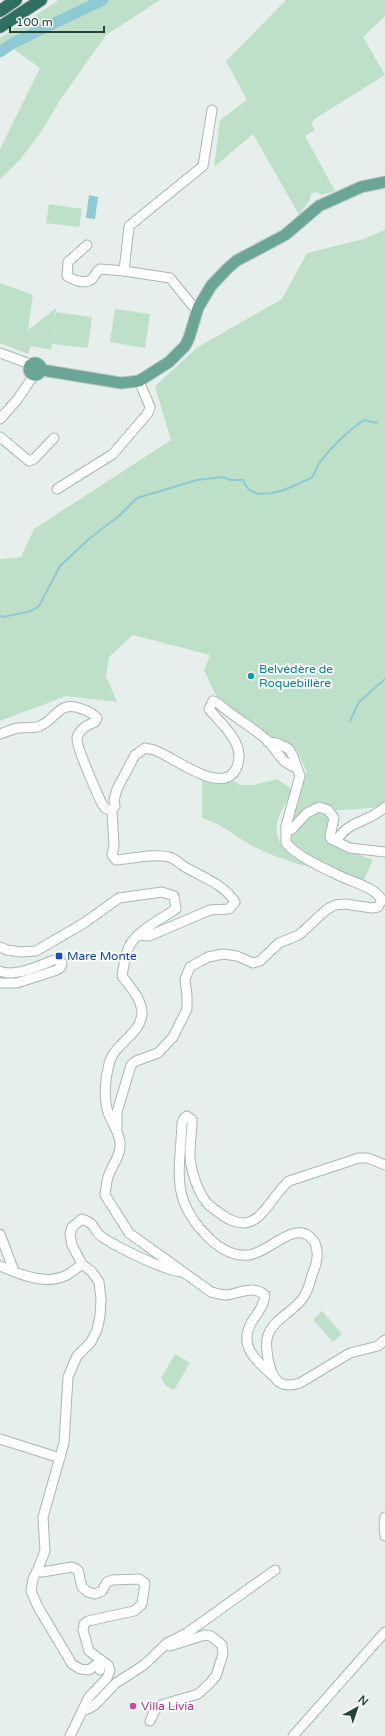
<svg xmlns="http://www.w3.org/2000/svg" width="385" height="1736" viewBox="0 0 385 1736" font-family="'Varela Round',sans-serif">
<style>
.green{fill:#bfe0c8}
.water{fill:#8ec9d4}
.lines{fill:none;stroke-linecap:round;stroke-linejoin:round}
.stream{stroke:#8ec9d4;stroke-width:2}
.river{stroke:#8ec9d4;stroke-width:11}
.minor-casing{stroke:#a8b8b2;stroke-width:11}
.major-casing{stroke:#c2cac8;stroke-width:13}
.highway-casing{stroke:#c2cac8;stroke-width:14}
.minor{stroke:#fff;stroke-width:9}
.major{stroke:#6aa596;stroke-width:11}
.highway{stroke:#2f6f62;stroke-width:12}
.culture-dot{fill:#0f9aa8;stroke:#f7fbf9;stroke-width:1.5}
.transit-dot{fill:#1a4fb4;stroke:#f7fbf9;stroke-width:1.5}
.hotel-dot{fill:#d1479c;stroke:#f7fbf9;stroke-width:1.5}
.labels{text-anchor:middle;stroke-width:4;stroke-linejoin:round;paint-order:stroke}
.culture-label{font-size:12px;fill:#0d838f;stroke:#f7fbf9;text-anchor:start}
.transit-label{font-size:12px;fill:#164399;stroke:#f7fbf9;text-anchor:start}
.hotel-label{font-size:12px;fill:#b23c85;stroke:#f7fbf9;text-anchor:start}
</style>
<rect width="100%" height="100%" fill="#e6efeb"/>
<g class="green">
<polygon points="59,0 160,0 106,35 62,97 41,132 19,161 0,179 0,149 40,68 12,48 0,55 0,38"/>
<polygon points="286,0 385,0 385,16 363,37 385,75 316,118 311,124 315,130 305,136 335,191 321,195 317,192 311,194 310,200 299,215 253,134 214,167 220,120 247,100 226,61"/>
<polygon points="49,204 82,209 79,227 46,223"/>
<polygon points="385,230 385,807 327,811 323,805 292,824 289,824 304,777 307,772 296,749 264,735 217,698 204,670 210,655 133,635 109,657 106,676 117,702 66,696 0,721 0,559 21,557 34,529 171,440 155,386 198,347 282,299 307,253 363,239"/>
<polygon points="0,283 33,295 28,330 56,308 53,337 56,312 92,317 88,348 52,344 51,350 31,346 28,354 0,343"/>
<polygon points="115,309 150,314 145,348 110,342"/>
<path d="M202 777 229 778 240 785H253L277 779 293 790C289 800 279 812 277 823 273 849 296 857 315 867 307 869 260 851 251 845 235 836 220 823 202 818Z"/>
<polygon points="314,811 325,812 329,817 325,834 326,839 331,844 373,860 363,882 334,870 290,846 290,834"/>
<polygon points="322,1311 342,1334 333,1342 313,1320"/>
<polygon points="175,1354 190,1363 174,1390 166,1386 161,1378"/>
</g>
<polygon class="water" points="89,195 98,197 95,219 86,218"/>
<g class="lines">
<g class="stream">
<path d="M0 616 3 617 31 611 39 606 60 566 89 539 120 515 137 498 197 480 222 477 231 480H243C251 505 286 490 302 482 305 480 311 479 313 476 315 473 316 468 318 465 329 449 349 430 364 420L377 423"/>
<polyline points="350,721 359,702 385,679"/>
</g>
<polyline class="river" points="0,52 13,43 103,0"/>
<defs>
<g id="minor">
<path d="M87 245 68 262 67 276C73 280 85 285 92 279 96 275 96 271 100 269L124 271"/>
<polyline points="198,308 192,305 170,278 124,271 129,226 203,166 212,110"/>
<polyline points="0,353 30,364"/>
<polyline points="0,419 17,400 34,375"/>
<polyline points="0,437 29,461 34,459 54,438"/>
<polyline points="57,489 113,454 148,413 150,407 139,381"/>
<path d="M0 734C6 732 12 729 18 728 25 727 33 729 40 726 58 718 58 700 82 709 88 711 93 713 97 718L95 722C87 725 79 729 77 738 76 748 96 790 101 802L105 808 112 811"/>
<path d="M112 811 115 806 114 800 117 789 135 755 145 748C148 749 151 749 154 750 171 755 222 797 236 769 248 745 222 725 209 709L213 701 218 703C233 717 253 727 268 741 278 751 281 764 297 768"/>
<path d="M112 811 114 846 112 855 116 860C132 859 153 853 169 857 175 858 180 864 185 867 202 877 224 884 235 902L229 909 210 910 149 936 138 935"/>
<polyline points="286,831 291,830 307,813 319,807 328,810 334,818 330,836 331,839 350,848 385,852"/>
<path d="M336 841C350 819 368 823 385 807"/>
<path d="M0 947 7 950 21 952 36 951 84 923 119 898 162 892 174 896 176 909C161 919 142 928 131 943 125 951 124 966 122 976 130 987 142 999 142 1013 141 1035 114 1043 109 1064 105 1079 103 1100 109 1115 113 1125 119 1132 120 1143 121 1156 112 1165 108 1177 106 1183 106 1189 105 1195L129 1233 211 1292C216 1293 222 1295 227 1295 240 1293 254 1285 265 1295 264 1305 259 1311 253 1320 237 1344 255 1360 272 1375"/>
<path d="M0 971C16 978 42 964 57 959L62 963 61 967 57 970 17 983H0"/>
<path d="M117 1128V1112L131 1065 136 1061 158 1053 173 1037 187 1009V996L185 979 190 967 208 957 223 954 237 956 253 963 260 961 279 943 299 935 326 910 335 905 345 904 372 908 378 907 382 900C374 887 355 883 342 877 325 869 298 857 286 843V826L300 776 293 756 289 749 277 743 268 742"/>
<path d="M385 1165 368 1158H359L289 1181C276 1191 264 1218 249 1222 240 1225 228 1220 221 1214 217 1211 212 1208 209 1205 198 1194 190 1169 190 1154 190 1143 192 1131 192 1120L187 1116 184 1118 182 1123C180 1174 169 1200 211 1240 221 1249 235 1257 249 1255 268 1253 292 1223 309 1236 314 1240 317 1246 317 1252 318 1260 315 1268 312 1275 310 1283 308 1291 303 1298 294 1311 274 1319 268 1335 265 1342 267 1351 268 1359 272 1378 278 1390 300 1383L350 1353 378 1346 385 1340"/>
<polyline points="0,1234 14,1271"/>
<path d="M0 1266C20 1274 45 1286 67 1275 72 1272 77 1268 82 1264"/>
<polyline points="0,1439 60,1458"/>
<polyline points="385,1517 384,1527 385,1536"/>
<polyline points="37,1571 33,1579 31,1591 38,1607 72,1664 80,1669 89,1670 97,1664 100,1670"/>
<polyline points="82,1711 90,1708 95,1705 116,1683 144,1665 167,1643 187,1633 275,1570"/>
<polyline points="150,1721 155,1710 161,1705 198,1694 208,1685 216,1676 223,1654 222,1645 211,1636 205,1635 170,1646"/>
<path d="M70 1736 89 1697 107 1678 110 1670 108 1665 89 1651 83 1630 84 1624 88 1621 134 1611 142 1604 145 1583 139 1579 112 1580 107 1582 102 1591 95 1594 88 1592 82 1587 78 1570 72 1567 42 1572 37 1571 45 1551 43 1517 64 1443 68 1377 77 1356 91 1342 97 1330 100 1316 101 1299 99 1282 92 1272 82 1264 72 1245 70 1234 72 1227 82 1219C98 1225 92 1230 102 1237 117 1247 165 1271 182 1272"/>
<polyline points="293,1736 385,1632"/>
</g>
<g id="major">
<circle cx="35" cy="369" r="6"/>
<polyline points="42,370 121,383 139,381 169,362 185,346 189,338 198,308 211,286 227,269 236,261 285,235 319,206 361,187 385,182"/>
</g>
<g id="highway">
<polyline points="0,11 16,0"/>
<polyline points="0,27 41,0"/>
</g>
</defs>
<use href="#minor" class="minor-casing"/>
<use href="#major" class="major-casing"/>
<use href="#highway" class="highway-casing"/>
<use href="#minor" class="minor"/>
<use href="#major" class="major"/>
<use href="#highway" class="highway"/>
</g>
<circle class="culture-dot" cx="251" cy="676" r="4"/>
<rect class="transit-dot" x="55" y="952" width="8" height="8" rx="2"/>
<circle class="hotel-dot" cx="133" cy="1706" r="4"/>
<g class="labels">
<g class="culture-label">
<text x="259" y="673">Belvédère de<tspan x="259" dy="14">Roquebillère</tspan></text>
</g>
<g class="transit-label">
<text x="67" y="960">Mare Monte</text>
</g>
<g class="hotel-label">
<text x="141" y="1710">Villa Livia</text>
</g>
</g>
<g transform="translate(357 1708) rotate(40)" stroke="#f7fbf9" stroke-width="3" paint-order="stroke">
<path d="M0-3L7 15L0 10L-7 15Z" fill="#24423a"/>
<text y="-6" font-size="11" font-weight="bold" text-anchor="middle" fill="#24423a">N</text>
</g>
<path d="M10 26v6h94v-6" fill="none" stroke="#24423a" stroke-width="2"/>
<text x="16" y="26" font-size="12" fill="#24423a" stroke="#f7fbf9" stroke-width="3" paint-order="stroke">100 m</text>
</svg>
